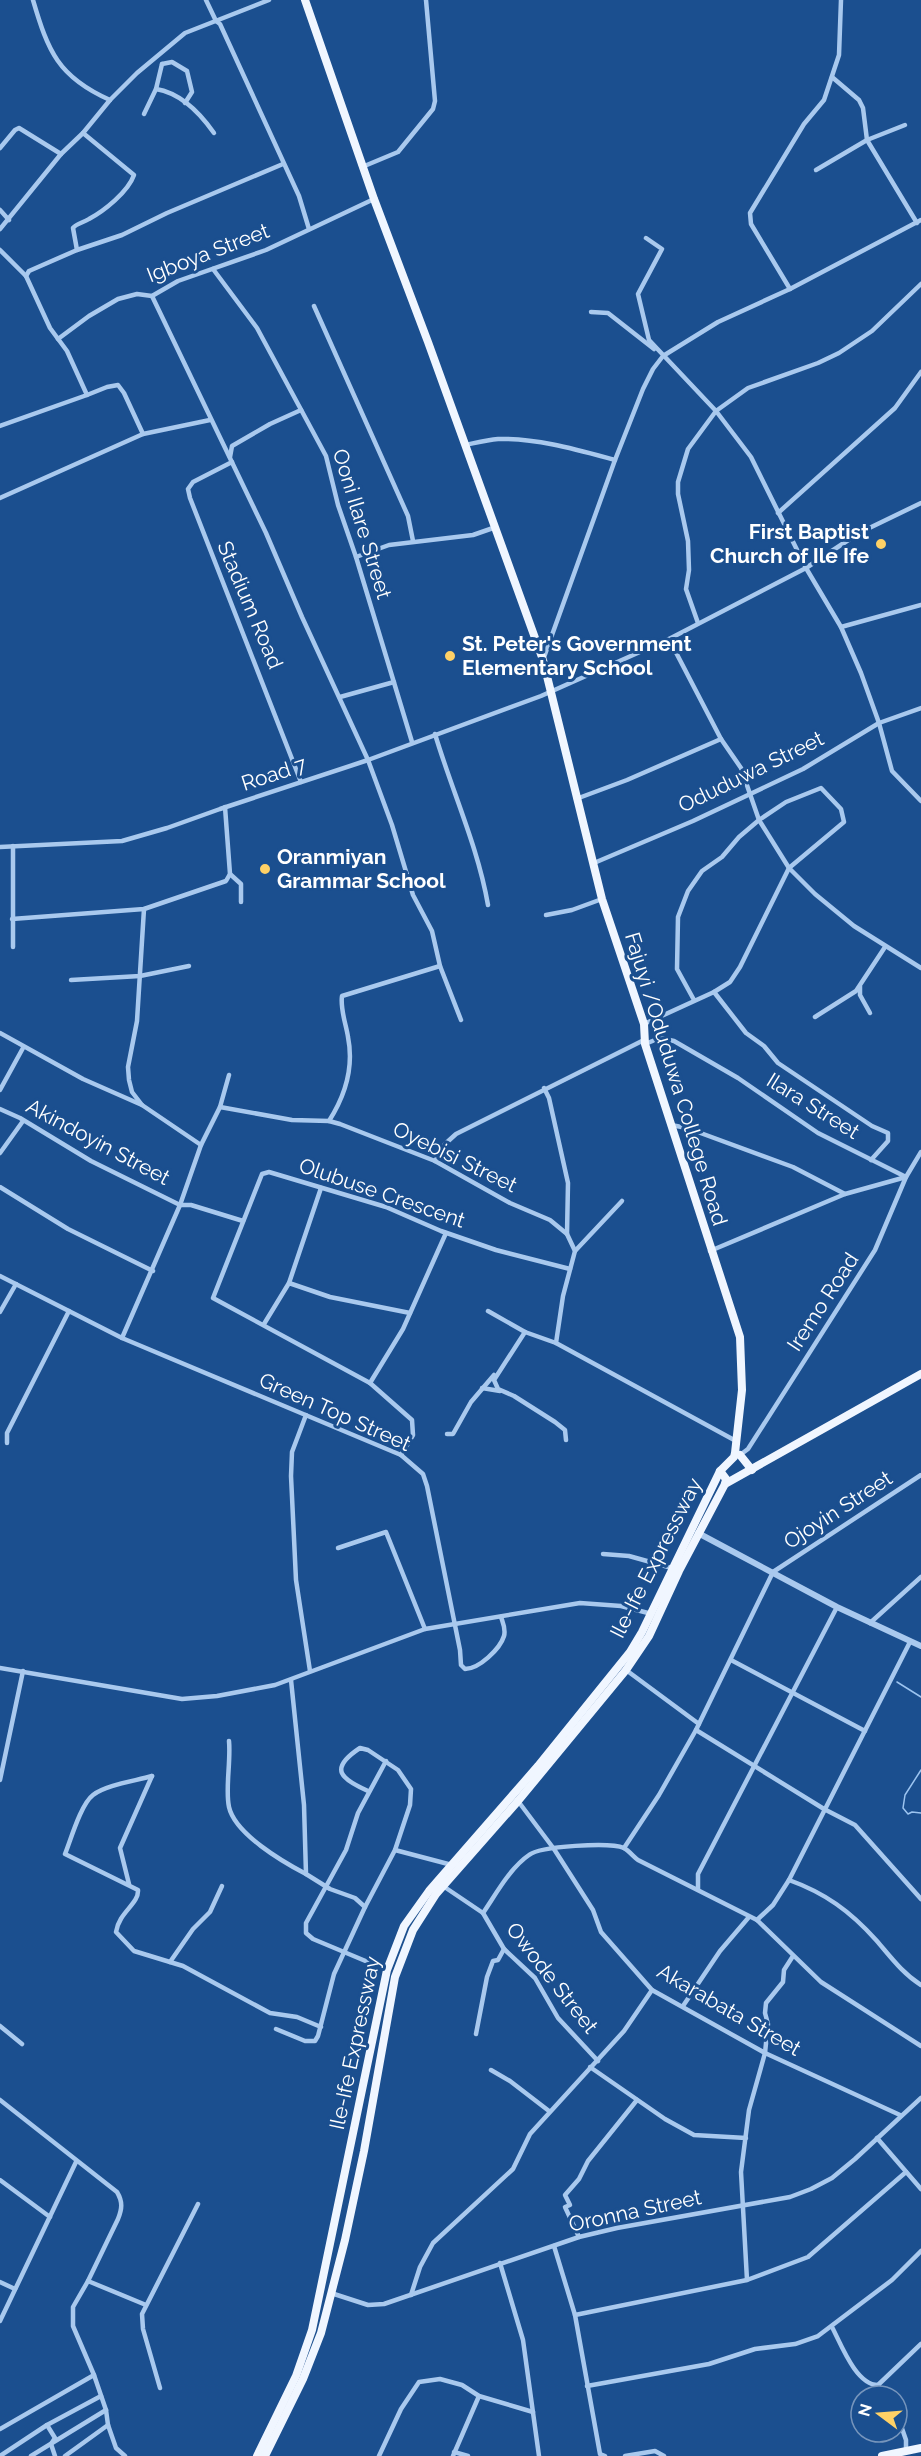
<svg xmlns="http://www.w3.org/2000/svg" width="921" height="2456" viewBox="0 0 921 2456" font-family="Raleway,sans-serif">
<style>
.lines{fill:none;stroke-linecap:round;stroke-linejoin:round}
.stream{stroke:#9cc4f0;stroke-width:1.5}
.minor{stroke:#a9c9ee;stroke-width:4.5}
.tertiary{stroke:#a9c9ee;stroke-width:6}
.primary{stroke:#f0f6ff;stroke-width:8}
.poi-dot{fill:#ffd166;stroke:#1b4f8f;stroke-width:2}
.labels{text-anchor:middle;stroke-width:6;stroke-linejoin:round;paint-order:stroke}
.street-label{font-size:21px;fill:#fff;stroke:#1b4f8f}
.poi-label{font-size:21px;font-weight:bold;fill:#fff;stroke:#1b4f8f;text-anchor:start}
</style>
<rect width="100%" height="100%" fill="#1b4f8f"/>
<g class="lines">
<g class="stream">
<polyline points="897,1682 921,1697"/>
<polyline points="921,1770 905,1795 903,1808 908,1814 912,1812 921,1813"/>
</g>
<g class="minor">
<path d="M33 0C48 51 58 77 110 100"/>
<polyline points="206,0 216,21 220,24 299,196 309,229"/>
<polyline points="162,64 172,62 187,71 192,92 185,103"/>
<polyline points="832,77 859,100 863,108 867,140 917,223"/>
<path d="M156 89C180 93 200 113 214 133"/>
<polyline points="144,114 156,89 162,64"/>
<polyline points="0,148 15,130 19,128 61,154"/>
<polyline points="362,167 398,152 433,109 435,101 426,0"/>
<polyline points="816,170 867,140 905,125"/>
<polyline points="0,210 9,220"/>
<polyline points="0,229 61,154 83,133 110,100 137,73 185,33 269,0"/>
<polyline points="646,238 662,249 638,294 649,340 716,411 751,457 806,568 841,627 861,673 879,723 892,771 921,801"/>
<polyline points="0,250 26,276 50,328 67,351 87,395 0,426"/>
<path d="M77 250 73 228C77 223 83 223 89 219 104 211 128 192 134 175L83 133"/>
<polyline points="213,269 257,328 326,456 338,505 356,557 412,742"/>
<polyline points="26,276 29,271 77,250 122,235 167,213 283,164"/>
<polyline points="790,289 751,224 750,213 804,124 824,100 839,55 841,0"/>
<polyline points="152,296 266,533 302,617 368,760 392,825 413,895 432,931 440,966 461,1020"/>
<polyline points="314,306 408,516 413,541"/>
<polyline points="591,312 608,313 654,349"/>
<polyline points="58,339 89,316 118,299 137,294 152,296 178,281 266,250 374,199"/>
<polyline points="87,395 107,387 118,385 124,393 143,434"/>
<path d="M465 445C475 443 487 440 498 439 537 438 578 450 615 460"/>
<polyline points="230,457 232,446 270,424 301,410"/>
<polyline points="232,462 193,482 188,489 190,498 301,782"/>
<polyline points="0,498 143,434 210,420"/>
<polyline points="778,513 895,408 921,372"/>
<polyline points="356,557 389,545 473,535 496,527"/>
<polyline points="698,623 686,589 689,570 688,541 678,494 678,482 688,449 716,411 748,388 818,363 839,353 872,331 921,284"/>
<polyline points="841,627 921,605"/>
<polyline points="669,639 721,739 741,768 759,820 789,868 815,894 854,926 921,968"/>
<polyline points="543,660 615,460 643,389 653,369 663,356 718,322 790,289 921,220"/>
<polyline points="340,697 394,682"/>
<path d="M435 734C452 791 478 847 488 905"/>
<polyline points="576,799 627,780 721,739"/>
<polyline points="13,846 13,947"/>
<polyline points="0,847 122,841 167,828 220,809 368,760 541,696 669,639 806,568 859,533 921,503"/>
<polyline points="594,863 693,821 803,769 879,723 921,708"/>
<polyline points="230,874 241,884 241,902"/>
<polyline points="144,909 137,1021 128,1067 129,1080 132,1092 142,1105 201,1145"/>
<polyline points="546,915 572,910 602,899"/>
<polyline points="12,919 144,909 226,881 230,874 225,807"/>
<polyline points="71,980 140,976 189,966"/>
<polyline points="860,986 860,995 870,1013"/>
<polyline points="714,992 746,1033 764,1046 778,1063 872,1126 888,1133 888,1141 871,1160"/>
<polyline points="815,1017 856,991 885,947"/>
<polyline points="644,1024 714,992 730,982 740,967 789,868 844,822 841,809 821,788 786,802 759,820 739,837 722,857 702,871 688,891 678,917 677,969 694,1000"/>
<polyline points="0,1033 83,1079 142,1105"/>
<polyline points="645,1044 660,1038 674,1041 738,1078 818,1133 906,1177 845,1194 710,1251"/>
<polyline points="544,1088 549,1098 568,1183 567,1234"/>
<polyline points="0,1090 23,1048"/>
<polyline points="220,1107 292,1120 329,1121 340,1124 435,1161 510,1203 550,1220 567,1234 575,1251 563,1296 556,1343 736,1441"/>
<polyline points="0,1109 20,1118 91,1161 180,1205 191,1205 243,1221"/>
<path d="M329 1121C345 1096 354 1067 348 1037 346 1024 340 1009 342 996L440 966"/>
<polyline points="671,1125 687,1128 793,1167 845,1194"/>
<polyline points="0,1153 23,1121"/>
<polyline points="435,1161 445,1144 456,1134 644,1040"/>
<polyline points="0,1187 68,1229 153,1271"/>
<polyline points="575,1251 622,1201"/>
<path d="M0 1276 122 1338 401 1455 423 1474 427 1486 460 1650 461 1665 465 1669C479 1669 500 1649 504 1636 506 1629 503 1623 501 1617"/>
<polyline points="289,1283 330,1297 410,1313"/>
<polyline points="488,1311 525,1332 556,1343"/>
<polyline points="0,1312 16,1284"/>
<polyline points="264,1324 289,1283 321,1188"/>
<polyline points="525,1332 494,1380 498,1389 514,1396 555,1422 565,1430 566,1440"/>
<polyline points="122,1338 180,1205 201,1145 220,1107 229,1075"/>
<polyline points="370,1383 403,1329 446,1233"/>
<polyline points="482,1388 500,1391"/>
<polyline points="306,1415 292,1452 291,1476 296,1580 310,1671"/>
<polyline points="447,1434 453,1434 471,1402 494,1375"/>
<polyline points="7,1443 7,1433 69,1311"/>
<polyline points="401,1455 413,1435 412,1420 370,1383 213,1298 262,1174 269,1172 386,1207 441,1231 496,1250 570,1269"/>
<polyline points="740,1455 748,1449 875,1250 906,1177 921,1152"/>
<polyline points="338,1548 386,1532 425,1629"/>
<polyline points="603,1554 629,1556 672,1568"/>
<polyline points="870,1623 921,1577"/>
<polyline points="731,1660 865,1731"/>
<polyline points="0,1668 182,1699 217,1696 275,1685 425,1629 580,1603 621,1606 652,1614"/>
<polyline points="626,1670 699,1724"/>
<polyline points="291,1680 304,1805 306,1874 330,1889 355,1898 365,1907"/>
<polyline points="696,1730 824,1809 855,1825 921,1899"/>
<path d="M229 1741C231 1762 225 1789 229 1807 235 1834 283 1862 306 1874"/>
<polyline points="386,1761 358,1813 346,1850 306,1923 306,1933 313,1939 387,1970"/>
<path d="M152 1776C135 1781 106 1785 93 1795 81 1804 71 1839 65 1854L138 1890C139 1904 119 1912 116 1932L134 1951 183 1966 270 2013 297 2017 321 2027"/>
<polyline points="0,1780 23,1671"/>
<polyline points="518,1801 554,1849 593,1910 601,1932 652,1990 765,2053 900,2115"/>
<polyline points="624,1848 659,1795 696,1730 773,1572 921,1475"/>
<polyline points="395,1850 452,1865"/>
<path d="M789 1880C825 1893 850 1911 876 1940 890 1956 902 1973 921 1985"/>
<polyline points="129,1884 120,1848 152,1776"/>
<polyline points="443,1886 483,1913 504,1949 535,1978 558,2018 598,2061"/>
<polyline points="698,1889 698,1874 837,1607"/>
<path d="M483 1913C496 1894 510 1868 529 1855 540 1846 610 1842 624 1848 629 1851 634 1857 638 1860L757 1920 821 1982 921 2046"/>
<polyline points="757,1920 773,1905 789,1880 910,1642"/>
<polyline points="170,1962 193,1929 210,1912 222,1886"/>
<polyline points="683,2006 720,1951 749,1917"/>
<polyline points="0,2026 22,2044"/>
<path d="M276 2029 305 2041H315L318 2036 334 1974 365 1907 395 1850 410 1805 411 1789 398 1770 368 1750 360 1748C328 1769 341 1779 368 1791"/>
<polyline points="476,2034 487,1977 493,1961 498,1960 504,1949"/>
<polyline points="590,2067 665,2119 694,2135 746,2138"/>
<polyline points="491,2070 510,2081 549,2111"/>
<path d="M0 2100 117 2192C123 2202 122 2209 118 2219L88 2281 73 2307V2326L94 2375 106 2410 108 2425 116 2448 125 2456"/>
<polyline points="877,2138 921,2189"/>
<polyline points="0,2180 50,2217"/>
<polyline points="579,2237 565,2207 570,2205 565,2195 579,2179 588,2161 637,2100"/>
<polyline points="554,2246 575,2315 600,2454 605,2456"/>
<polyline points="500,2263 523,2340 539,2456"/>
<polyline points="747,2280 741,2172 749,2110 765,2053 768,2024 765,2013 766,2003 783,1982 784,1970 793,1956"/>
<polyline points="88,2281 146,2305"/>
<polyline points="0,2282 15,2289"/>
<polyline points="331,2293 368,2305 384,2304 579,2237 617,2228 790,2197 811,2189 832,2178 855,2159 921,2098"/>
<polyline points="411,2295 420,2267 433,2243 513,2169 530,2134 624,2031 652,1990"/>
<polyline points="575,2315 747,2280 808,2257 906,2172"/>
<polyline points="0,2321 76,2162"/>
<path d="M832 2327C841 2344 856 2385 878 2385L921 2344"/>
<polyline points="878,2385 885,2396"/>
<polyline points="587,2386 709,2364 755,2349 795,2344 818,2336 892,2280 921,2251"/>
<polyline points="160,2388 143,2329 142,2314 198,2204"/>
<polyline points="897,2414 906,2440 906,2451"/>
<polyline points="47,2425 55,2438 51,2444 55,2456"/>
<polyline points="0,2429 94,2375"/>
<polyline points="454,2452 468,2456"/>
<polyline points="0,2456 47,2425 101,2396"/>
<polyline points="31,2456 106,2410"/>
<polyline points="65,2456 108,2425"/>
<polyline points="379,2456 401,2409 419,2382 440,2379 462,2385 479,2396 533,2412"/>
<polyline points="453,2456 479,2396"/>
<polyline points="625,2456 655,2451 664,2456"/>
</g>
<polyline class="tertiary" points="698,1533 837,1607 921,1646"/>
<g class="primary">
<polyline points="740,1455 752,1470"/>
<polyline points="725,1484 921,1374"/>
<polyline points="257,2456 296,2376 312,2330 387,1970 404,1926 429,1891 538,1766 630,1652 642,1632 720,1471 734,1457 735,1453 742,1390 740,1337 645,1044 644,1024 602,899 543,660 428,342 374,199 305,0"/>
<polyline points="265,2456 303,2379 321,2333 345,2240 364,2151 395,1977 413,1930 436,1894 518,1801 626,1670 649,1636 679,1571 725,1484 726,1479 720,1471"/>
<polyline points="882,2456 921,2448"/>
</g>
</g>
<g class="poi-dot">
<circle cx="881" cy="544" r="6"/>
<circle cx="450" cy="656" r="6"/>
<circle cx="265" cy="869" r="6"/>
</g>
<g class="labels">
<g class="street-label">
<text transform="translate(208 253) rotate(-21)" y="7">Igboya Street</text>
<text transform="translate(362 524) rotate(73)" y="7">Ooni Ilare Street</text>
<text transform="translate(250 605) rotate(67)" y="7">Stadium Road</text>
<text transform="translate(751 772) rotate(-26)" y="7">Oduduwa Street</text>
<text transform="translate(274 774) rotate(-18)" y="7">Road 7</text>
<text transform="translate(676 1079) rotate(73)" y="7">Fajuyi /Oduduwa College Road</text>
<text transform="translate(813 1106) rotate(32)" y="7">Ilara Street</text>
<text transform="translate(98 1142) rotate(28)" y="7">Akindoyin Street</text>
<text transform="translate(455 1157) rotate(26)" y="7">Oyebisi Street</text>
<text transform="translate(382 1193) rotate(19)" y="7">Olubuse Crescent</text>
<text transform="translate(823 1302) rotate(-57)" y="7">Iremo Road</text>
<text transform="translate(335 1412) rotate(24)" y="7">Green Top Street</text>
<text transform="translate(838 1510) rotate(-33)" y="7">Ojoyin Street</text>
<text transform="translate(656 1558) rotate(-63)" y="7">Ile-Ife Expressway</text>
<text transform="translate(552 1978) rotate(52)" y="7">Owode Street</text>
<text transform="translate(729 2010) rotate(30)" y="7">Akarabata Street</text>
<text transform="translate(355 2043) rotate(-78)" y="7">Ile-Ife Expressway</text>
<text transform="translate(635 2211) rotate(-12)" y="7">Oronna Street</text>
</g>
<g class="poi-label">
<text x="869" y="539" text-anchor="end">First Baptist<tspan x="869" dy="24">Church of Ile Ife</tspan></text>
<text x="462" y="651">St. Peter's Government<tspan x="462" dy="24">Elementary School</tspan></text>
<text x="277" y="864">Oranmiyan<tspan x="277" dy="24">Grammar School</tspan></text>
</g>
</g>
<g transform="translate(879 2414) rotate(286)"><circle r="28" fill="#1b4f8f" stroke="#7695bc" stroke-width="1.5"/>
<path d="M0-4.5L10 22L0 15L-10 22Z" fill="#ffd166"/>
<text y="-9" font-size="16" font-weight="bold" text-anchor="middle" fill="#ffffff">N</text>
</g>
</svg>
